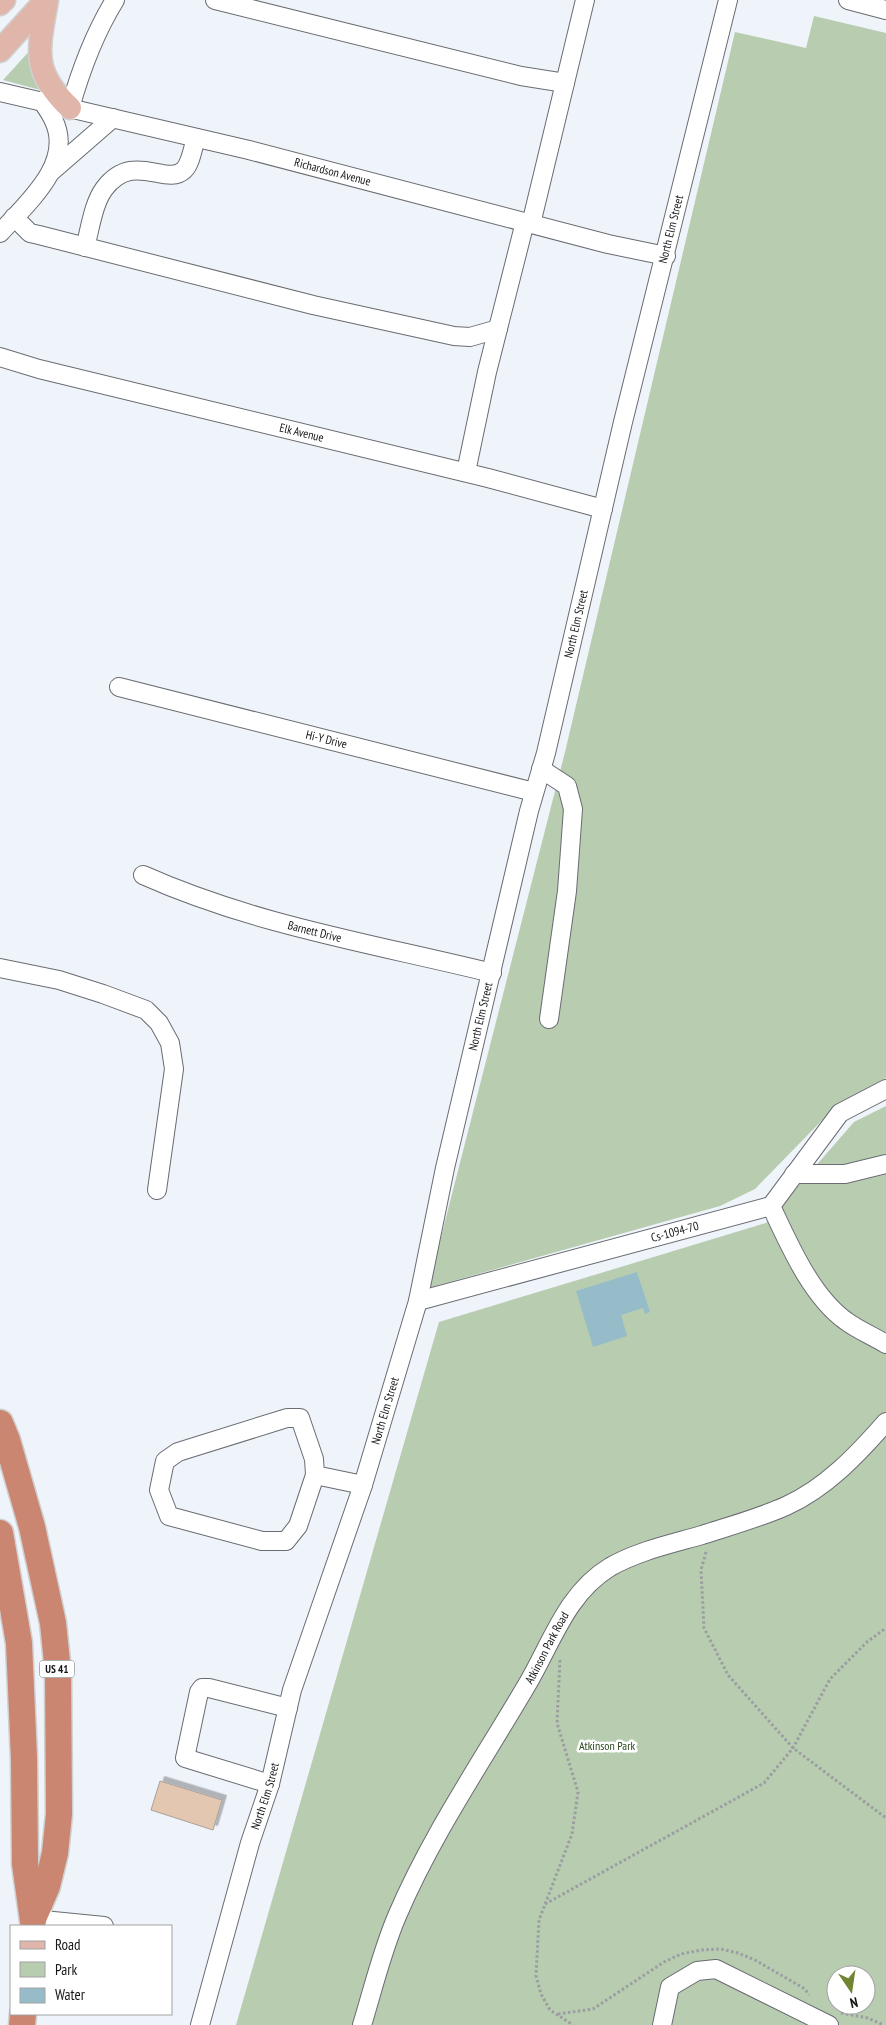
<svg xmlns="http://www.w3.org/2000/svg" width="886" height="2025" viewBox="0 0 886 2025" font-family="'PT Sans Narrow',sans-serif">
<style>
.green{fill:#b8ccb0;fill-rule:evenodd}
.water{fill:#95bcc8}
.building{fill:#e4c7b0;stroke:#a8a19c;filter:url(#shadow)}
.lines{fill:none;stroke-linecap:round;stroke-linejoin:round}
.minor-casing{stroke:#696c72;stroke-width:20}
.major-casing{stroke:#d0d0d1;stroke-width:25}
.highway-casing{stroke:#d0d0d1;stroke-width:29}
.path{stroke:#9a9da2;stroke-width:3;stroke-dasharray:2.5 2.5;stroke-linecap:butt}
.minor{stroke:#fff;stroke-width:18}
.major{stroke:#dfb6a9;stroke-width:22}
.highway{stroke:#ca8670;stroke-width:26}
.labels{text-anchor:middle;stroke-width:5;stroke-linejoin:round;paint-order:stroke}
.shield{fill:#fff;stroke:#5b5c5d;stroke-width:1}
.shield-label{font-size:11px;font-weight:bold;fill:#151618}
.street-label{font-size:12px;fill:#151618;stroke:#fff}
.park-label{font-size:12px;fill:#2a471d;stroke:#fff}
</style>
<defs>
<filter id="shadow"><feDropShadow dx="4.5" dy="-4.5" stdDeviation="0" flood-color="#0004"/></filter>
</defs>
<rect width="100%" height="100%" fill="#eff3fa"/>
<g class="green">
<polygon points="814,16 886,33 886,1078 837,1105 755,1189 720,1206 428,1288 565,752 735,32 806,48"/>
<polygon points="35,45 44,91 3,80"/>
<path d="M886 1106V2025H236L439 1322 766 1223 854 1122ZM836 1975H866V2005H836Z"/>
</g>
<polygon class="water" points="637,1272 650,1312 645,1314 643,1308 621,1315 627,1336 593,1347 576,1291"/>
<polygon class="building" points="160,1781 222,1800 213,1830 151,1810"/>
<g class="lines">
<defs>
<g id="minor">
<polyline points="215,0 521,76 565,83"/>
<polyline points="848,0 886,10"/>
<path id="s1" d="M0 92 249 150 608 244 666 256"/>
<path d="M70 108C81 69 94 34 115 0"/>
<polyline points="52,171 113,118"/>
<polyline points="14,217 30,233 39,235 313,305 454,336 470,337 498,329"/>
<polyline points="531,224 585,0"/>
<path d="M0 233C26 204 74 164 54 121 51 114 46 107 42 101"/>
<path d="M85 247C90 230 93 204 104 189 133 150 166 187 184 170 191 163 193 147 196 138"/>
<path id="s2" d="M0 357 39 369 488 478 603 509"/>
<polyline points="466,472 487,372 525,222"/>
<path id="s3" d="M119 687 534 792"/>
<polyline points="541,769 567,786 573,809 567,891 549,1019"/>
<path id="s4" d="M143 875C255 925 374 944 492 973"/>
<polyline points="0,968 59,980 103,994 146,1010 159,1023 170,1043 174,1069 157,1190"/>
<polyline points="794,1174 845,1174 886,1164"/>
<path d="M771 1206C789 1244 811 1296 846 1321 858 1330 873 1336 886 1344"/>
<path id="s5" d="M418 1301 771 1206 840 1113 886 1089"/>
<polyline points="315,1475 298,1526 286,1541 262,1541 169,1516 159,1490 165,1461 178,1452 287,1418 300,1418 314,1459 315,1475 363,1485"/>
<polyline points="270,1784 185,1758 199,1692 202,1688 209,1688 288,1708"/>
<polyline points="33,1919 104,1926"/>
<path id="s6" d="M200 2025 250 1843 270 1784 292 1690 363 1485 418 1301 445 1168 529 811 546 753 623 422 728 0"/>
<path id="s7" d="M362 2025C373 1989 382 1951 397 1916 432 1834 483 1760 528 1683 552 1642 567 1593 610 1567 638 1551 671 1544 702 1535 730 1526 759 1518 786 1506 826 1488 858 1454 886 1422"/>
<polyline points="662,2025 670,1987 697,1971 716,1969 829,2025"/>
</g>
<g id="major">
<path d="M47 0C39 49 30 70 70 108"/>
<polyline points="0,4 4,0"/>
<polyline points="0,51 46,0"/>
</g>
<g id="highway">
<polyline points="0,1423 7,1440 32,1527 53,1623 58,1672 59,1814 55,1853 47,1886 33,1919"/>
<polyline points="0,1533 19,1643 24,1758 25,1864 33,1921"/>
<polyline points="22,2025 23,2014"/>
</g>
</defs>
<use href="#minor" class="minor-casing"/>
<use href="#major" class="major-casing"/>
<use href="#highway" class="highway-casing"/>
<g class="path">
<polyline points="706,1552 701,1570 704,1628 728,1675 793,1748 886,1818"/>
<polyline points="560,1660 557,1723 578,1792 572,1834 539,1920 536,1976 541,1994 550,2010 573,2025"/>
<polyline points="545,1904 764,1783 793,1748 830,1679 867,1642 886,1628"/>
<polyline points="841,2013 868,2018 884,2025"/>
<polyline points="558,2014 593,2009 664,1962 681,1954 701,1950 721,1949 738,1953 755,1960 805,1989 809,1995"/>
</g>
<use href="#minor" class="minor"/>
<use href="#major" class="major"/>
<use href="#highway" class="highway"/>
</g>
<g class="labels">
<rect class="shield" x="39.5" y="1660.5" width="35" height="17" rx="4"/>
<g class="shield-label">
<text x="57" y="1673">US 41</text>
</g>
<g class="street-label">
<text dy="4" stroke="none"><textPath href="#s1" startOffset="342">Richardson Avenue</textPath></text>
<text dy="4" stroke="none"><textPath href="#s6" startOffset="1858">North Elm Street</textPath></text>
<text dy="4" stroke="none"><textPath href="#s2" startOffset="311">Elk Avenue</textPath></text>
<text dy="4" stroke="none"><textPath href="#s6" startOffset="1452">North Elm Street</textPath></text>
<text dy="4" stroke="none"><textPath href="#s3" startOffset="214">Hi-Y Drive</textPath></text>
<text dy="4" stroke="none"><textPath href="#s4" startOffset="181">Barnett Drive</textPath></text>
<text dy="4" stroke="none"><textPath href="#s6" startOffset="1048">North Elm Street</textPath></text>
<text dy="4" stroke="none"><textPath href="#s5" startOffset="266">Cs-1094-70</textPath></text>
<text dy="4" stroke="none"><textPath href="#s6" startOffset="642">North Elm Street</textPath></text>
<text dy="4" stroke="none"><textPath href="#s7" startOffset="422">Atkinson Park Road</textPath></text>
<text dy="4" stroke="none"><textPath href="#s6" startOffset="238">North Elm Street</textPath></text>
</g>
<g class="park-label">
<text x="607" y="1750">Atkinson Park</text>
</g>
</g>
<rect x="10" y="1925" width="162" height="90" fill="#ffffff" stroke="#a1a2a3"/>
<rect x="20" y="1941" width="25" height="8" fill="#dfb6a9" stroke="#a1a2a3"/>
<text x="55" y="1950" font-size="15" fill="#151618">Road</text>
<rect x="20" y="1962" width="25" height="15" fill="#b8ccb0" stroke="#a1a2a3"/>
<text x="55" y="1975" font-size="15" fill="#151618">Park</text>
<rect x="20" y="1988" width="25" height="15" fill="#95bcc8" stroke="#a1a2a3"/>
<text x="55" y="2000" font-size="15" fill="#151618">Water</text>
<g transform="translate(851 1990) rotate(167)"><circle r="24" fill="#ffffff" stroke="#a1a2a3"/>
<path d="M0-4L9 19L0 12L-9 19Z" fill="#718434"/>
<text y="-8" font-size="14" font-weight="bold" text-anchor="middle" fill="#151618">N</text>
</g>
</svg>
